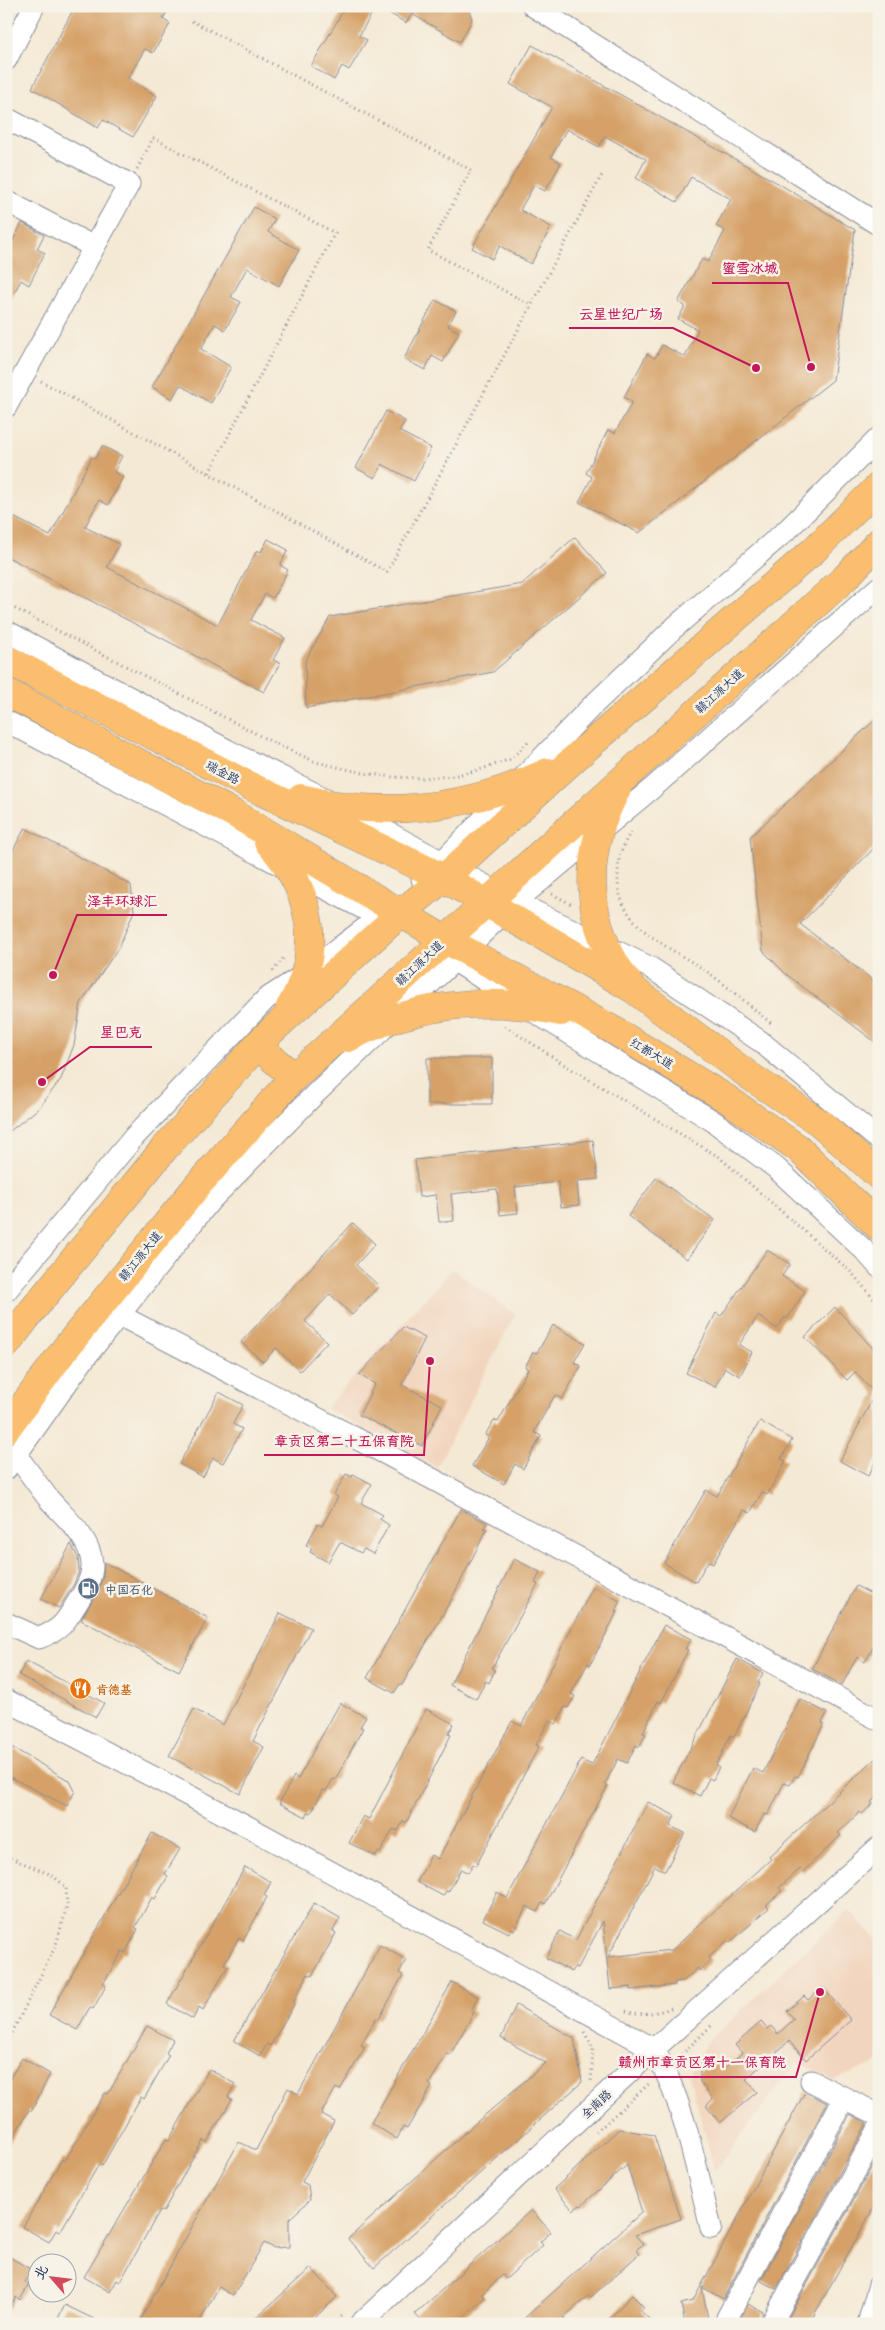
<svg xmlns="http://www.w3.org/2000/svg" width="885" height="2330" font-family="Delius,'LXGW WenKai TC',sans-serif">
	<rect width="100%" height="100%" fill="#f7f3e8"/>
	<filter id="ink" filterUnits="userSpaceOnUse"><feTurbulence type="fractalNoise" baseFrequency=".02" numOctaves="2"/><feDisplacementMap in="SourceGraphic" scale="10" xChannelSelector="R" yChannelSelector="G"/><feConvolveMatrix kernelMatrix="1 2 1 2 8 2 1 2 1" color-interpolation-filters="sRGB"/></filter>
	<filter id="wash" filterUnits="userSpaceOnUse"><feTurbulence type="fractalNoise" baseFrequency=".0096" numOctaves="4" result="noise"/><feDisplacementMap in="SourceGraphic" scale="20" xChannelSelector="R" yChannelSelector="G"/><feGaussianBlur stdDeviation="1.12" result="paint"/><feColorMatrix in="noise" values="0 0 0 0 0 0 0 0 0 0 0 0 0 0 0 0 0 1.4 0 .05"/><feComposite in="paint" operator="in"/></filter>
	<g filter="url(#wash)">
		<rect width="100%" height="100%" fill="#f4e9d4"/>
		<!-- built -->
		<path fill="#f2d5be" d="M452,1269l63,45 -78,153 -111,-59z
			M849,1910l30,32v120l-45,18 -37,-18 -82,109 -26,-96 18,-33z"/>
		<g id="blocks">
			<!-- building -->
			<path fill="#d6a167" d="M75,6h95l-7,13 7,5 -17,29 -8,-4 -17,29 29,18 -24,41 -30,-17 -5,8 -66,-40z
				M346,6h30l-17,30 8,4 -18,30 -7,-4 -8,14 -23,-14z
				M377,6h91l4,14 -12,22 -48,-28 -6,9z
				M532,45l249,140 74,45 -22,150 -194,153 -60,-31 13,-25 -6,-4 22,-43 7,3 17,-31 -8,-5 23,-43 8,4 7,-13 23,12 13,-27 -20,-11 7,-13 -7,-4 24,-43 6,3 17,-31 -9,-5 15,-27 -40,-22 -14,25 -41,-24 10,-19 -41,-23 -6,11 -32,-18 -16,28 10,6 -16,28 -11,-6 -14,25 31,17 -20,37 -31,-18 -8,13 -20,-11 80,-141 -42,-23z
				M254,207l21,12 -7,13 31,18 -20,36 -32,-18 -16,29 10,5 -16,28 -10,-6 -14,25 30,18 -20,36 -31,-18 -8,14 -20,-12z
				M22,223l22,12 -7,14 8,4 -16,32 -8,-5 -15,28v-66l5,2z
				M435,300l21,11 -8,15 11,6 -16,30 -11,-6 -7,14 -21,-11z
				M386,411l19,10 -6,10 32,17 -17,33 -32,-17 -7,14 -19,-10z
				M102,446l20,10 -8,16 9,5 -15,28 -9,-5 -14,27 34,17 -12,23 111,58 39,-75 4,2 7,-13 20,11 -8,15 8,5 -15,28 -8,-4 -14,26 34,18 -12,22 7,3 -16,29 -258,-136v-43l44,23 42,-79 3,2z
				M575,537l32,36 -114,99 -187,36 -1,-47 25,-44 192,-33z
				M879,716v127l-79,81 79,61v60l-93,-71 -23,-23 -13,-114z
				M25,828l106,57 3,26 -15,36 -38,56 -7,42 -13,34 -22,29 -33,26v-271z
				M427,1058h65v46h-65z
				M593,1140l5,39 -21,2 2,24 -18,2 -3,-25 -43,5 3,26 -18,2 -3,-26 -46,5 3,27 -15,1 -3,-27 -17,2 -4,-37z
				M656,1178l59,42 -28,39 -59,-43z
				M353,1223l22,21 -19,21 23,21 -27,29 -22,-21 -25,27 22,21 -27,29 -24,-23 -13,14 -22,-20z
				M767,1250l23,14 -8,12 23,15 -18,28 -2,-2 -8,12 -19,-13 -19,29 13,7 -12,24 -15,-8 -10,19 -29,-14 30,-60 5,3z
				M835,1307l44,48v100l-11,21 -28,-15 35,-67 -20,-22 -8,8 -42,-43z
				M553,1325l32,18 -11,19 7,4 -19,33 -7,-4 -21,37 7,4 -18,33 -8,-5 -11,20 -32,-18 17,-29 -4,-2 9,-15 4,2 30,-53 -3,-2 8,-15 4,1z
				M403,1327l22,11 -23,47 40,20 -20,41 -63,-31 16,-31 -16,-9z
				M219,1392l24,13 -10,19 9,5 -19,34 -10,-5 -10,19 -24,-13z
				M760,1421l32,19 -11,19 5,2 -19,34 -5,-3 -12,21 -6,-3 -31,54 -5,-3 -12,21 -32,-19 42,-73 11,6z
				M346,1474l6,3 1,-3 19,10 -11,19 22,12 -3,4 9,6 -16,29 -9,-5 -3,4 -21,-11 -12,20 -18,-10 2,-4 -6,-3 12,-21 4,2 16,-29 -4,-2z
				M461,1509l26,14 -3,5 3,1 -36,71 -49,85 -2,-1 -6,9 -27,-15z
				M71,1544l7,14 1,13 -5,13 -15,24 -18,-9z
				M514,1559l26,13 -5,11 3,1 -46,84 3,2 -6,13 -3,-2 -10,18 -26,-14z
				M104,1562l104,56 -29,53 -98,-51 18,-31 4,-13z
				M856,1586l23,12v17l-6,12 6,3v7l-14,25 -8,-5 -15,28 -30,-16z
				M593,1587l27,14 -5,10 2,1 -27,53 -2,-2 -17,31 4,2 -7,12 -3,-1 -9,17 -7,-3 -13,24 3,1 -63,120 -3,-2 -5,9 -7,-4 -13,23 -2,-1 -3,5 -26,-14 14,-27 7,4 74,-138 9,5z
				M280,1613l31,15 -58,113 11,6 -24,47 -71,-38 25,-47 29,16z
				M664,1625l27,14 -6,10 3,1 -27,53 -3,-2 -15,32 3,1 -7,13 -3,-2 -9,18 -9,-4 -13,25 3,1 -63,119 -3,-1 -5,9 -10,-6 -13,24 -2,-2 -3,5 -26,-13 14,-28 10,6 74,-138 11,5z
				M737,1659l26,14 -5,10 2,1 -26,53 -3,-2 -15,30 3,2 -6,13 -4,-2 -9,18 -27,-14z
				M26,1661l78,42 -8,14 -77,-42z
				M800,1699l27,14 -5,10 2,1 -26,53 -3,-1 -5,9 -6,-2 -16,32 -4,-1 -9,18 -27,-14 25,-50 10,5z
				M340,1703l26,14 -6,10 3,1 -28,52 -2,-1 -7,12 -3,-1 -12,23 -3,-1 -2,5 -27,-14 15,-27 4,3z
				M426,1709l28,15 -6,10 3,1 -45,88 -3,-2 -5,10 -5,-2 -13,24 -2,-1 -3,4 -26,-13 14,-27 6,3z
				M6,1744l64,37 5,10 -8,15 -61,-31z
				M879,1755v40l-8,7 2,2 -11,10 -2,-2 -22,21 3,2 -38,37 -3,-3 -21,19 3,3 -16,14 3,3 -40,35 -2,-2 -19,17 3,3 -11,10 -2,-3 -15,13 -8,1v3l-44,5v-3l-21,2 -7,-68 -25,47 -3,-1 -3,5 -26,-14 14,-27 16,9 72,-138 27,14 -5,10 15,7 -20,38 -10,-5 -47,91 64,-7 99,-91 -2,-2z
				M152,1833l28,16 -15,25 3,2 -13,23 -3,-2 -17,31 3,1 -13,24 -3,-2 -19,33 3,2 -13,23 -3,-2 -13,23 -28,-15z
				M245,1867l26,15 -7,13 3,2 -24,44 -4,-3 -15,26 4,2 -25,44 -4,-3 -6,12 -26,-15z
				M314,1903l26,15 -7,13 3,2 -24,43 -4,-2 -15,28 2,1 -25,43 -3,-2 -7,12 -26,-15z
				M380,1945l26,15 -7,13 4,2 -24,44 -3,-1 -15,27 4,2 -19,33 -6,10 -4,-2 -15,26 13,7 -32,61 6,3 2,15 -21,19v28l-15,1 -10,-5 -31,53 -14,-9 -21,37h-48l-9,-5 98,-177 17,8 32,-62 10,6z
				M452,1982l26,15 -7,13 3,2 -24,43 -3,-1 -18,30 3,2 -25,43 -4,-2 -6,12 -26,-16z
				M822,1987l29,33 -45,40 -17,-19 -43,38 11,13 -37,31 -14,-17 7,-7 -13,-17v-10l3,-4 9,-5 14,4 16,-14 -7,-8 26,-23 6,7 4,-3 7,8 16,-15 -7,-8 17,-15 4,4z
				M516,2005l58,33 8,44 -208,186 -26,-29 131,-119 67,-57 -45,-25z
				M147,2026l26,14 -7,13 3,2 -25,44 -3,-2 -39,69 -3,-2 -39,68 -4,-2 -7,12 -26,-15 39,-68 3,2 40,-68 3,1z
				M22,2058l28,16 -19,38 -2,-2 -23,39v-64z
				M209,2069l26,15 -7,13 4,2 -25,43 -4,-2 -40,72 -3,-2 -40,72 -3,-2 -7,12 -26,-15 82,-138 3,1z
				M805,2092l22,11 -104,196 -21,-12 7,37h-24l-4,-20 12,-3z
				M850,2114l17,9 -91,166 -15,-8z
				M619,2129l35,6 27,84 -46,16 8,9 -7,6 3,4 -48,43 -2,-2 -26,23 6,6h-51l124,-112 -15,-47 -46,41 -1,-1 -7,5 -19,-21z
				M879,2154v44l-70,126h-24z
				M531,2210l20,22 -11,10 3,3 -37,34 -3,-4 -21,19 3,3 -29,27h-32l-9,-10z
				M6,2255l26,15 -7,12 4,2 -9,16 -4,-3 -10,18z
				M311,2268l26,29 -29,27h-59z
				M632,2295l12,12 -3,4 13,13h-50z
				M748,2304l15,8 -4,12h-21z
				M65,2305l39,19h-49z"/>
		</g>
	</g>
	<g filter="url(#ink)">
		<use href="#blocks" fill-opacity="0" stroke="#888c99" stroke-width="1"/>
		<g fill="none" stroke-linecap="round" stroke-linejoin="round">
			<defs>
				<path id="minor" d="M533,6l346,219
					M6,60l28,-54
					M6,118l123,66 -123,223
					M6,201l88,46
					M6,631l221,119 113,56 175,96 136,66 109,73 119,99
					M6,721l385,202
					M422,879l20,-17 149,-155 84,-80 114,-99 90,-90
					M443,953l80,52 190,116 63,47 88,82 15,17
					M6,1291l128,-154 132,-138 39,-25 76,-58
					M119,1315l269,140 491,265
					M6,1469l78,-110 126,-158 104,-106 201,-193 141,-117 223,-198
					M6,1623l33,15c22,-8 26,-15 38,-35 7,-10 16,-27 15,-39 -1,-26 -28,-47 -44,-66 -11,-14 -21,-29 -32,-43
					M6,1700l237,124 411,225c31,55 42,119 57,179
					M811,2081l68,34
					M727,2318l117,-220
					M360,2324l294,-275 225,-202
					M771,2324l108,-196
					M868,2324l11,-39"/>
				<path id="major" d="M6,659l246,128 192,91 189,111 118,88 69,46 59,53
					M6,692l229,122 209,125 169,91 114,69 71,49 81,79
					M617,789c-36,66 -34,136 13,196
					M301,798c84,21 168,10 247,-26
					M268,842c45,48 56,109 21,167
					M348,1038c68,-35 140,-42 213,-26
					M257,1045l37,32
					M6,1345l25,-33 133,-163 101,-112 136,-124 43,-35 132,-121 238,-207 65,-64
					M6,1429l59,-80 133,-164 96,-108 551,-499 34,-36"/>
			</defs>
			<!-- minor casing -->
			<use href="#minor" stroke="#888c99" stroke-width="23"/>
			<!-- major casing -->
			<use href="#major" stroke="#888c99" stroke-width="29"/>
			<!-- path -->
			<path stroke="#888c99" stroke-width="3" stroke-dasharray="1 4" stroke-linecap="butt" d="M192,21l279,149 -43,80 103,55
				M137,169l16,-31 182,95 -126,240
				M41,381l346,191 216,-399
				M6,604l268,139 42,19 47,11 30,4 30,1 30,-2 29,-7 29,-10 19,-19
				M631,832c-9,13 -13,28 -13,43 -2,54 54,72 91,98 22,16 42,34 63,51
				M552,894l21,11
				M273,971l12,-15
				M505,1026l63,41 151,90 132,115 28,33
				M6,1856l46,19 14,12 1,19 -11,39 -50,100
				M626,2011c14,5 32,2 45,-3
				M584,2032l9,16 -2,35
				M678,2058l35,-34
				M596,2132l55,-50
				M334,2324l8,-8"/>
			<!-- minor -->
			<use href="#minor" stroke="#fff" stroke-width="21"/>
			<!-- major -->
			<use href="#major" stroke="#fbbe6e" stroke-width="28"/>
		</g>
	</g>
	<!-- icons -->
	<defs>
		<symbol id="fuel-disc" viewBox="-11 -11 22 22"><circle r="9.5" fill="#5c6f8a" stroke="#f7f3e8"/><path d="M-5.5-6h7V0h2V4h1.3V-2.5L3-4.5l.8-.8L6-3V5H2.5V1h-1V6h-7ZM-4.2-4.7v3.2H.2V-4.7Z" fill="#fff"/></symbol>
		<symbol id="restaurant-disc" viewBox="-11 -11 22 22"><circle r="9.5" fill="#e8710a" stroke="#f7f3e8"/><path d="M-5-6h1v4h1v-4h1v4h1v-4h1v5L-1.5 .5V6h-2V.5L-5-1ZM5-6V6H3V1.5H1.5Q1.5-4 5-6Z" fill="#fff"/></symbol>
	</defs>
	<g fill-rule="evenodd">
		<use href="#fuel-disc" x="76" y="1576" width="25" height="25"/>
		<use href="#restaurant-disc" x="68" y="1676" width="25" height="25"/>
	</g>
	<g text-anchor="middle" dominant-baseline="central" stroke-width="5" stroke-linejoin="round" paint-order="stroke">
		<!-- street labels -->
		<g font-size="12" fill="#1b2f5e" stroke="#f7f3e8">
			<text transform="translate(719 691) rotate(-42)">赣江源大道</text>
			<text transform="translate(223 772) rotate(28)">瑞金路</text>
			<text transform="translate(419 963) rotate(-43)">赣江源大道</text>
			<text transform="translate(652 1053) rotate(31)">红都大道</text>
			<text transform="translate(140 1256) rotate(-51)">赣江源大道</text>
			<text transform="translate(596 2104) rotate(-43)">全南路</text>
		</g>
		<!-- service labels -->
		<g font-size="12" font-weight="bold" fill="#4e5e75" stroke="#f7f3e8" text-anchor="start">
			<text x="105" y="1589">中国石化</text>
		</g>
		<!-- food labels -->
		<g font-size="12" font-weight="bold" fill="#c56008" stroke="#f7f3e8" text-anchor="start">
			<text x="96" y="1689">肯德基</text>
		</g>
	</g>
	<!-- callouts -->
	<path fill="none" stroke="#c2185b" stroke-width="2" d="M811 367L788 283H712M756 368L673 328H569M53 975L77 915H167M42 1082L90 1047H152M430 1361L424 1455H264M820 1992L796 2077H608"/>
	<g fill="#c2185b" stroke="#f7f3e8" stroke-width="2">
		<circle cx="811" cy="367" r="5"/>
		<circle cx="756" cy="368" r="5"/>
		<circle cx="53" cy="975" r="5"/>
		<circle cx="42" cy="1082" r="5"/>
		<circle cx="430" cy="1361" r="5"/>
		<circle cx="820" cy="1992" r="5"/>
	</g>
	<g font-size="14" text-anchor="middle" font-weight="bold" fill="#c2185b" stroke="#f7f3e8" stroke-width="5" stroke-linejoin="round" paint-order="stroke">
		<text x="750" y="273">蜜雪冰城</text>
		<text x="621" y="319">云星世纪广场</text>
		<text x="122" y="906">泽丰环球汇</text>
		<text x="121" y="1037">星巴克</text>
		<text x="344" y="1446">章贡区第二十五保育院</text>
		<text x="702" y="2067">赣州市章贡区第十一保育院</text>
	</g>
	<!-- margin -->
	<rect width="885" height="2330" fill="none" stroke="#f7f3e8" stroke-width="25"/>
	<!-- north arrow -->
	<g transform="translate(52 2278) rotate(298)"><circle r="24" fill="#f7f3e8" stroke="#9fa5b1"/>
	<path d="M0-4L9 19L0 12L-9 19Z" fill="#d1495b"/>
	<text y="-8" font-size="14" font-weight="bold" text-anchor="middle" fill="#1b2f5e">北</text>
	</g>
</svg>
